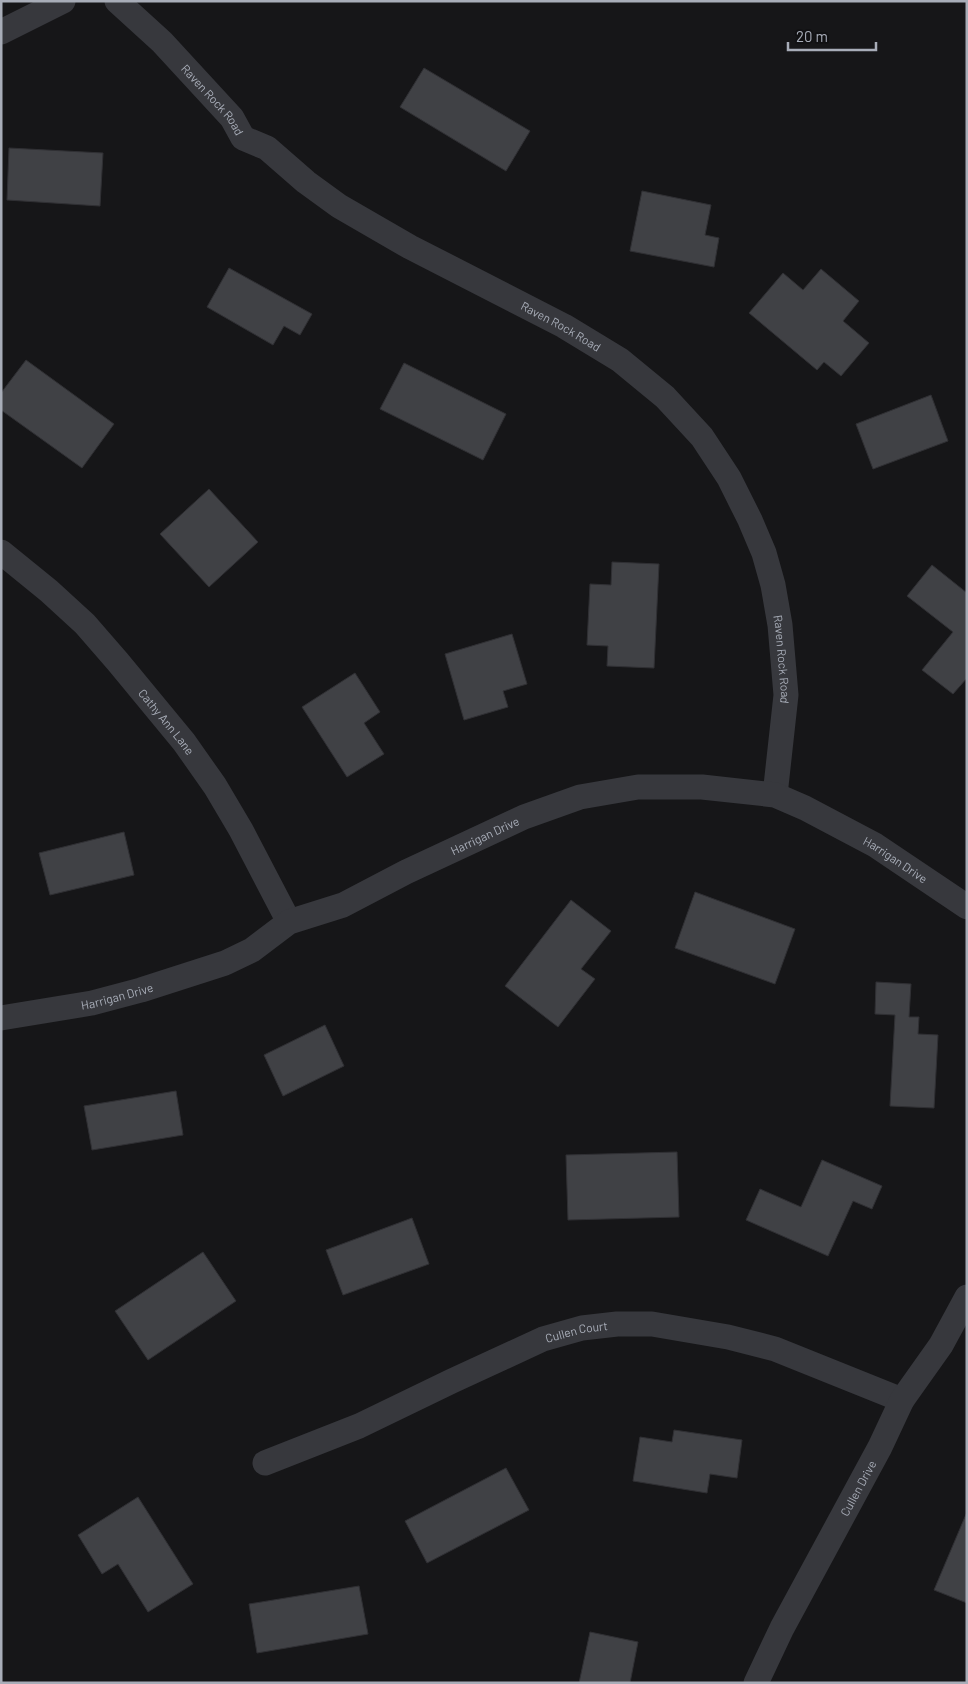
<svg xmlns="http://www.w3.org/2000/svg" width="968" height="1684" font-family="Barlow,sans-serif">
	<rect width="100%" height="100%" fill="#161618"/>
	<!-- building -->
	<path fill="#404145" stroke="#303034" d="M424,68l106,63 -24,40 -106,-64z
		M9,148l94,5 -3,53 -93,-6z
		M642,191l69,14 -6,30 14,3 -5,29 -84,-16z
		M229,268l83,46 -12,21 -16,-9 -11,19 -66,-38z
		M821,269l38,32 -16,20 26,22 -28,33 -17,-14 -7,8 -68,-57 34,-40 20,17z
		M26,360l88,64 -32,44 -81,-58v-17z
		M404,363l102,51 -23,46 -103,-51z
		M931,395l17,46 -75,28 -17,-45z
		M209,489l49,53 -49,45 -49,-53z
		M612,562l47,2 -5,104 -47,-2 1,-20 -21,-1 3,-61 21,1z
		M932,565l35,28v85l-14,16 -31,-24 31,-38 -46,-36z
		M512,634l15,50 -24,7 5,16 -44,13 -19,-66z
		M355,673l25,39 -16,11 20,31 -37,23 -45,-70z
		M124,832l10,43 -84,20 -11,-42z
		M695,892l100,37 -20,55 -100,-36z
		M571,900l40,31 -30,38 14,10 -37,48 -53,-41z
		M876,982l35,2 -2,33h10l-1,17 20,1 -4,73 -44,-2 5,-91 -20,-1z
		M325,1025l19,41 -61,30 -19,-41z
		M176,1091l7,44 -91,15 -8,-44z
		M677,1152l2,65 -111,3 -2,-65z
		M822,1160l60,26 -10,23 -19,-8 -25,55 -82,-36 14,-31 41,18z
		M412,1218l17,46 -86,31 -17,-45z
		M203,1252l33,49 -88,59 -33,-49z
		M674,1430l68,10 -5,38 -27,-4 -3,19 -74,-12 7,-44 32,5z
		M506,1468l23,42 -102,53 -22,-42z
		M138,1497l55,87 -45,28 -30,-48 -16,10 -24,-39z
		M967,1512v91l-33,-13z
		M359,1586l9,48 -111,19 -8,-49z
		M590,1632l48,10 -8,41h-51z"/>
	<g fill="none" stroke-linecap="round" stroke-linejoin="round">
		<!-- street -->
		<g stroke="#37383d" stroke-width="25">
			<path id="s1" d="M117,1l45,41 70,76 11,20 24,10 39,34 33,24 71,41 154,79 56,34 45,37 37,40 27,41 21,42 14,33 9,32 7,40 6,70 -11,100"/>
			<path d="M1,32l62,-31"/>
			<path id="s2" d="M1,552l48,39 36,33 33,38 66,80 31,44 26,44 48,92"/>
			<path id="s3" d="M1,1018l91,-15 49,-13 84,-27 27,-13 37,-28 54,-17 63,-33 118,-55 56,-20 58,-10h64l73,8 30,13 70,37 92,62"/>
			<path id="s4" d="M265,1463l94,-37 93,-45 91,-42 39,-11 35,-4h35l76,13 47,12 127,51"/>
			<path id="s5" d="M756,1683l26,-55 98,-181 22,-47 39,-55 26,-48"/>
		</g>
	</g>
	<g text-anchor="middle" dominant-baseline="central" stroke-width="4.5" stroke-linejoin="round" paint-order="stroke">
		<!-- street labels -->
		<g font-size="12" fill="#a8adb8" stroke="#111113">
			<text stroke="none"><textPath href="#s1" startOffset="138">Raven Rock Road</textPath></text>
			<text stroke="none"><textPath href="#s1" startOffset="558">Raven Rock Road</textPath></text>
			<text stroke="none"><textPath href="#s1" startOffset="979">Raven Rock Road</textPath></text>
			<text stroke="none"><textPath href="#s2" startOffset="238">Cathy Ann Lane</textPath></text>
			<text stroke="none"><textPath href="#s3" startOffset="522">Harrigan Drive</textPath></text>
			<text stroke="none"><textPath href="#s3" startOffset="958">Harrigan Drive</textPath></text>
			<text stroke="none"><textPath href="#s3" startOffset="118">Harrigan Drive</textPath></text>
			<text stroke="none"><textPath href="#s4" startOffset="339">Cullen Court</textPath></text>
			<text stroke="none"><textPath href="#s5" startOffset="220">Cullen Drive</textPath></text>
		</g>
	</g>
	<!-- border -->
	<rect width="968" height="1684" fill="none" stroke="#a8adb8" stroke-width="5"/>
	<!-- scale -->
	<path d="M788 42v8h88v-8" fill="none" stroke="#a8adb8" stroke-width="2.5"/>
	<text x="796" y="42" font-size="15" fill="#a8adb8" stroke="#111113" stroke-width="4" paint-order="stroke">20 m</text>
</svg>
